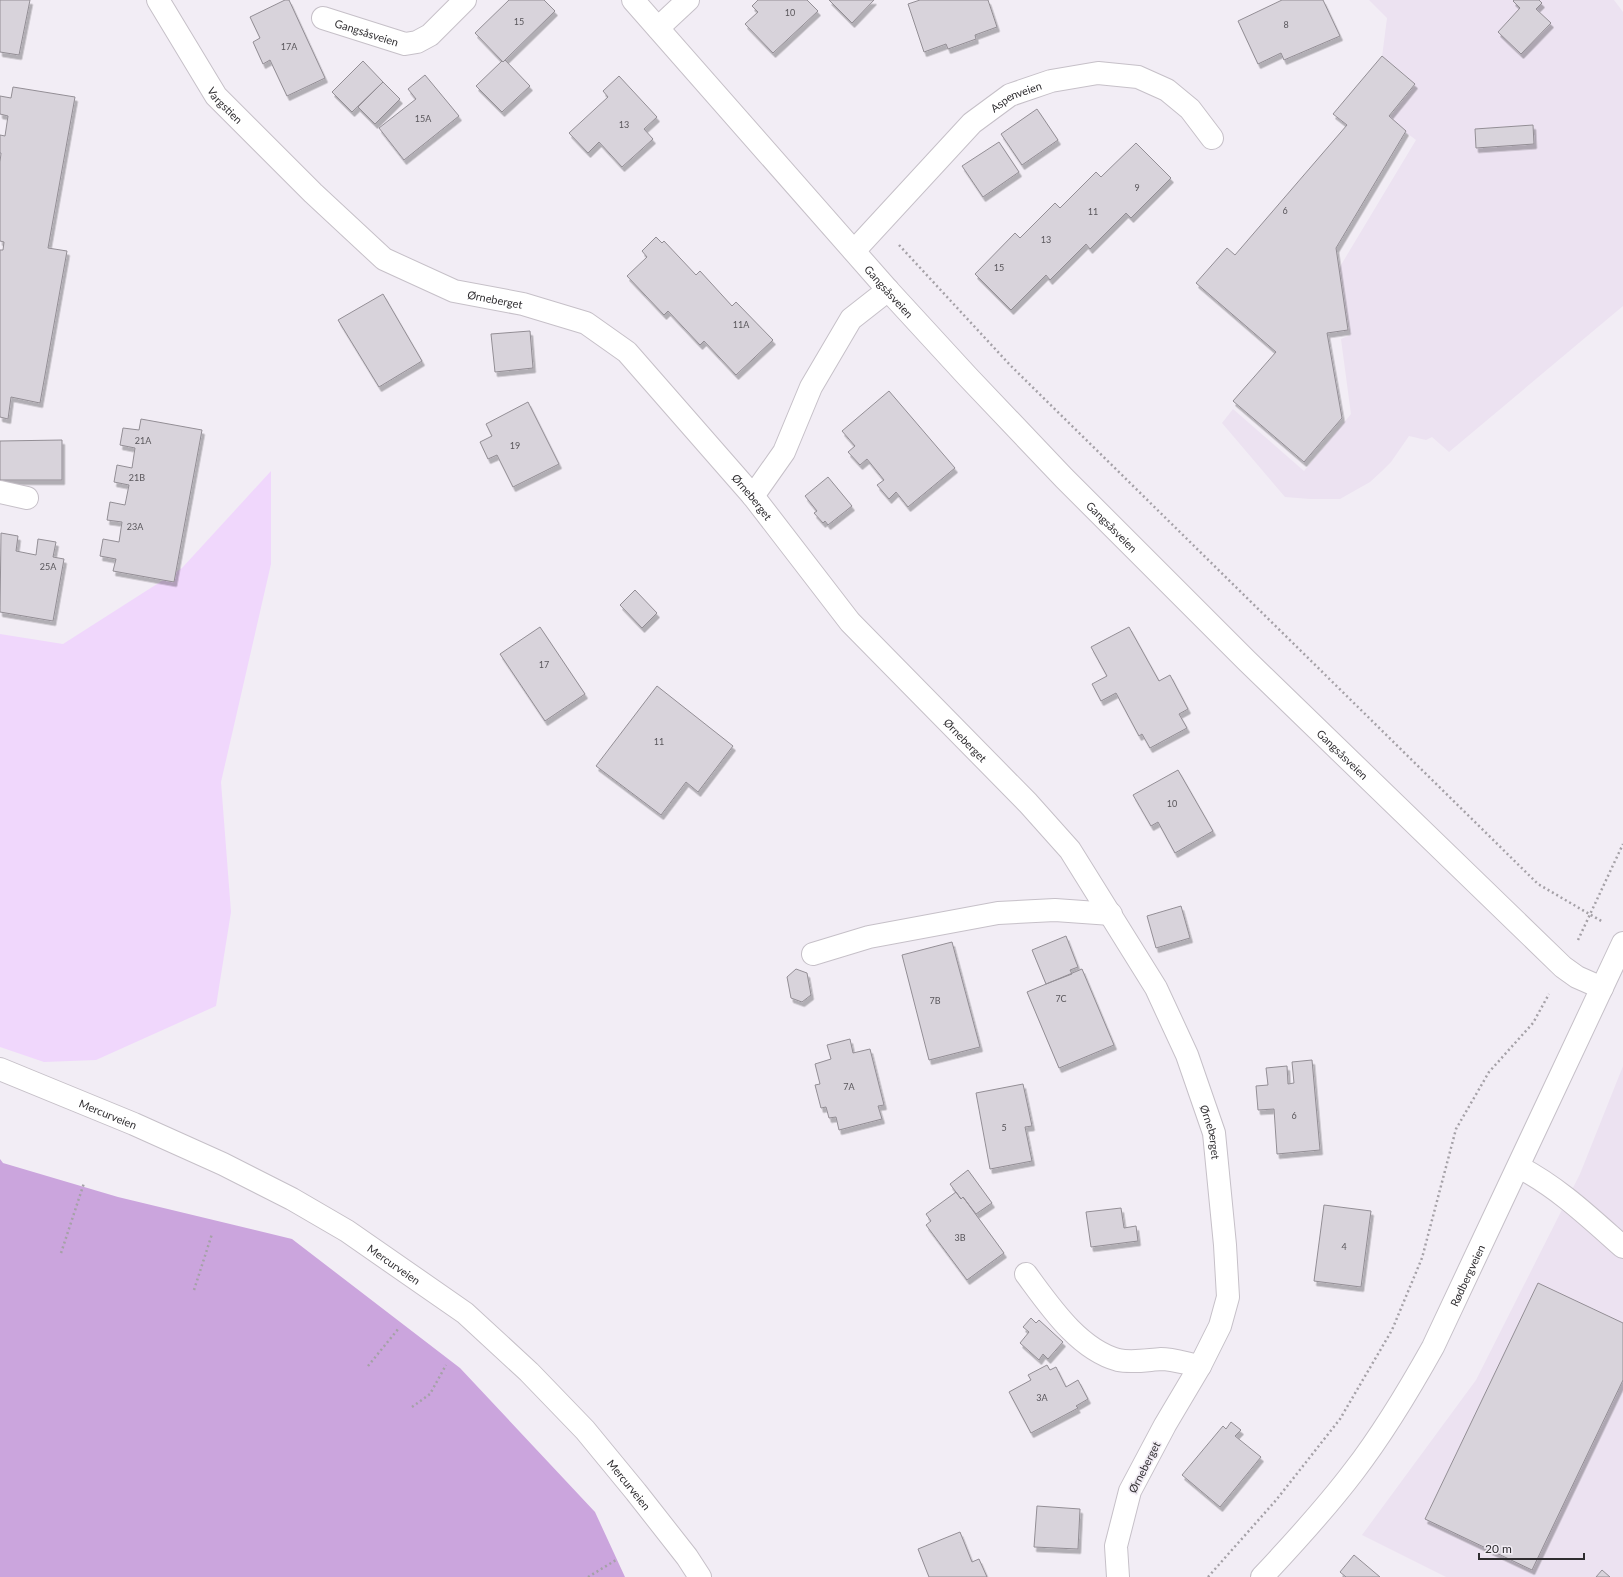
<svg xmlns="http://www.w3.org/2000/svg" width="1623" height="1577" font-family="Lato,sans-serif">
	<defs>
		<filter id="shadow"><feDropShadow dx="2.5" dy="4.5" stdDeviation="0" flood-color="#0004"/></filter>
	</defs>
	<rect width="100%" height="100%" fill="#f2edf5"/>
	<!-- built -->
	<path fill="#ece2f1" d="M1369,0h245l9,12v294l-174,146 -17,-15 -6,3 -17,-4 -18,26 -9,9 -12,11 -30,17h-30l-25,-2 -63,-74 11,-14 71,62 47,-57 -10,-75 9,-4 -12,-65 78,-130 -28,-21 27,-34 -33,-28 5,-39z
		M1623,1066v511h-177l-84,-42 114,-155 104,-206z"/>
	<!-- green -->
	<path fill="#f0d7fc" d="M271,471v93l-50,218 10,130 -15,94 -120,54 -52,2 -44,-15v-413l63,10 119,-76z"/>
	<!-- water -->
	<path fill="#cba5dd" d="M0,1159l3,4 115,34 174,42 168,129 135,144 30,65h-625z"/>
	<!-- building -->
	<path fill="#d8d3db" stroke="#938e95" filter="url(#shadow)" d="M0,0h30l-11,55 -19,-3z
		M285,0h4l36,78 -38,18 -17,-36 -7,4 -10,-22 7,-4 -10,-21z
		M509,0h35l11,11 -52,51 -28,-29z
		M758,0h49l11,11 -45,42 -28,-29 13,-12 -6,-6z
		M829,0h45l-22,23z
		M920,0h68l9,27 -22,8 1,4 -28,10 -2,-5 -22,8 -16,-48z
		M1282,0h41l17,36 -56,24 -3,-7 -23,11 -20,-43z
		M1514,0h25l3,3 -6,6 15,14 -30,31 -23,-22 22,-24 -7,-7z
		M1382,56l33,28 -26,32 17,15 -70,117 12,82 -21,3 15,85 -38,44 -71,-61 43,-49 -80,-69 31,-35 8,7 112,-130 -14,-11z
		M505,60l25,26 -28,26 -26,-26 26,-25 1,1z
		M363,61l20,21 -31,30 -20,-20z
		M425,75l34,41 -55,44 -25,-32 37,-29 -8,-10z
		M619,76l38,41 -13,12 9,10 -31,28 -23,-25 -11,11 -19,-20 39,-36 -5,-6z
		M383,82l17,17 -25,25 -17,-17z
		M13,87l62,10 -27,151 19,3 -27,152 -29,-6 -3,22 -8,-2v-167h3l1,-8 -4,-1v-79l1,-9h-1v-18l5,1 3,-20 -8,-2v-18l11,2z
		M1037,109l21,31 -36,25 -21,-31z
		M1533,125l1,19 -58,4 -1,-19z
		M999,142l20,30 -36,25 -21,-31z
		M1136,143l35,35 -40,40 -5,-5 -36,36 -4,-5 -36,36 -4,-5 -35,35 -36,-36 40,-41 5,5 35,-35 5,5 36,-36 5,5z
		M656,237l6,6 2,-2 32,34 4,-4 32,35 4,-4 37,38 -37,35 -32,-34 -4,4 -32,-34 -4,4 -37,-39 20,-19 -5,-6z
		M383,294l39,67 -43,26 -41,-67z
		M530,331l3,37 -38,4 -4,-38z
		M889,391l66,77 -47,39 -12,-15 -7,7 -12,-14 7,-5 -17,-21 -7,6 -12,-13 7,-6 -13,-15z
		M528,402l31,62 -46,23 -16,-32 -9,4 -8,-17 12,-6 -6,-12z
		M141,419l61,11 -28,152 -61,-11 3,-12 -16,-3 3,-17 16,3 3,-20 -15,-2 3,-18 15,3 4,-20 -15,-3 3,-17 15,3 3,-20 -15,-3 3,-17 16,2z
		M62,440v40h-62v-39z
		M828,477l24,29 -24,19 -3,-4 -2,2 -9,-10 3,-2 -12,-15z
		M1,533l17,3 -2,15 20,4 2,-16 18,3 -3,15 11,2 -11,62 -53,-9z
		M635,590l22,23 -15,15 -22,-23z
		M540,627l45,67 -40,27 -45,-67z
		M1129,627l30,54 11,-6 18,34 -9,5 8,14 -37,20 -8,-14 -3,2 -23,-43 -15,8 -9,-17 15,-8 -16,-29z
		M657,686l76,60 -35,46 -12,-10 -25,33 -65,-49z
		M1178,770l35,61 -38,22 -17,-31 -7,4 -18,-31z
		M1181,906l9,32 -34,10 -9,-32z
		M1066,936l12,31 -8,3 2,4 -26,10 -14,-34z
		M952,942l28,105 -51,13 -27,-105z
		M796,969l11,4 4,22 -9,7 -11,-4 -4,-21z
		M1082,969l32,76 -55,23 -32,-76z
		M850,1039l3,14 17,-4 14,56 -6,1 4,13 -43,11 -3,-13 -7,1 -3,-11 -5,1 -6,-23 5,-1 -5,-20 16,-5 -4,-14z
		M1312,1060l8,90 -43,4 -3,-45 -16,1 -2,-24 12,-1 -2,-17 21,-2 1,18 6,-1 -2,-21z
		M1023,1084l9,42 -7,1 7,34 -42,8 -14,-76z
		M968,1170l24,33 -16,11 -13,-17 -2,2 -11,-15z
		M956,1192l5,7 2,-2 41,56 -37,27 -41,-55 5,-4 -5,-7z
		M1324,1205l47,6 -10,76 -47,-6z
		M1121,1208l3,20 12,-2 2,15 -47,6 -5,-35z
		M1538,1283l85,40v57l-91,190 -107,-51z
		M1031,1318l5,5 3,-3 24,22 -15,17 -5,-5 -4,6 -19,-17 9,-11 -6,-5z
		M1047,1365l3,5 6,-3 10,20 12,-7 10,19 -12,7 2,2 -47,25 -22,-41 22,-12 -3,-5z
		M1231,1422l10,8 -6,6 26,21 -41,50 -38,-32 41,-49 3,3z
		M1037,1506l43,3 -2,40 -44,-2z
		M960,1532l12,30 7,-3 8,18h-58l-11,-28z
		M1354,1555l26,22h-34l-6,-5z
		M1602,1570l8,7h-14z"/>
	<g fill="none" stroke-linecap="round" stroke-linejoin="round">
		<defs>
			<g id="minor">
				<path id="s1" d="M158,0l58,96 97,97 71,66 70,32 69,13 63,19 41,29 126,144 97,126 178,181 42,47 86,138 31,67 27,78 11,112 3,52 -8,29 -20,40 -35,59 -35,66 -14,55 2,31"/>
				<path id="s2" d="M633,0l255,290 80,87 96,101 183,183 316,306 14,10 25,11"/>
				<path id="s3" d="M323,18l82,26 12,-2 13,-7 35,-35"/>
				<path d="M658,28l30,-28"/>
				<path id="s4" d="M854,251l118,-128 38,-28 41,-14 47,-8 40,4 29,13 23,19 22,29"/>
				<path d="M0,492l27,6"/>
				<path d="M753,496l31,-44 27,-65 40,-68 37,-29"/>
				<path d="M813,954l56,-17 129,-24 57,-3 56,4"/>
				<path d="M1519,1167c40,21 70,50 104,80"/>
				<path d="M1026,1274c23,31 52,75 92,86 14,3 29,0 43,-1 12,0 27,5 39,7"/>
				<path id="s5" d="M1262,1577c32,-34 64,-69 92,-106 30,-39 55,-81 79,-124l190,-404"/>
			</g>
			<g id="major">
				<path id="s6" d="M0,1069l134,55 89,40 69,35 55,32 118,82 64,59 56,58 51,62 51,65 13,20"/>
			</g>
		</defs>
		<!-- minor casing -->
		<use href="#minor" stroke="#c6c0c8" stroke-width="24"/>
		<!-- major casing -->
		<use href="#major" stroke="#c6c0c8" stroke-width="24"/>
		<!-- path -->
		<path stroke="#a5a1a7" stroke-width="2.5" stroke-dasharray="2 3" stroke-linecap="butt" d="M899,245l111,120 528,519 65,38
			M1578,940l45,-96
			M61,1253l23,-70
			M194,1290l18,-56
			M368,1366l31,-38
			M412,1407l18,-13 16,-29
			M588,1577l28,-17
			M1208,1577l69,-78 63,-80 52,-89 30,-72 34,-129 33,-57 44,-49 16,-29"/>
		<!-- minor -->
		<use href="#minor" stroke="#fff" stroke-width="22"/>
		<!-- major -->
		<use href="#major" stroke="#fff" stroke-width="22"/>
	</g>
	<g text-anchor="middle" dominant-baseline="central" stroke-width="3.5" stroke-linejoin="round" paint-order="stroke">
		<!-- number labels -->
		<g font-size="9" fill="#59565b">
			<text x="790" y="12">10</text>
			<text x="519" y="21">15</text>
			<text x="1286" y="24">8</text>
			<text x="289" y="46">17A</text>
			<text x="423" y="118">15A</text>
			<text x="624" y="124">13</text>
			<text x="1137" y="187">9</text>
			<text x="1285" y="210">6</text>
			<text x="1093" y="211">11</text>
			<text x="1046" y="239">13</text>
			<text x="999" y="267">15</text>
			<text x="741" y="324">11A</text>
			<text x="143" y="440">21A</text>
			<text x="515" y="445">19</text>
			<text x="137" y="477">21B</text>
			<text x="135" y="526">23A</text>
			<text x="48" y="566">25A</text>
			<text x="544" y="664">17</text>
			<text x="659" y="741">11</text>
			<text x="1172" y="803">10</text>
			<text x="1061" y="998">7C</text>
			<text x="935" y="1000">7B</text>
			<text x="849" y="1086">7A</text>
			<text x="1294" y="1115">6</text>
			<text x="1004" y="1127">5</text>
			<text x="960" y="1237">3B</text>
			<text x="1344" y="1246">4</text>
			<text x="1042" y="1397">3A</text>
		</g>
		<!-- street labels -->
		<g font-size="11" fill="#2f2d30" stroke="#f2edf5">
			<text stroke="none"><textPath href="#s3" startOffset="46">Gangsåsveien</textPath></text>
			<text stroke="none"><textPath href="#s4" startOffset="226">Aspenveien</textPath></text>
			<text stroke="none"><textPath href="#s1" startOffset="125">Vargstien</textPath></text>
			<text stroke="none"><textPath href="#s2" startOffset="388">Gangsåsveien</textPath></text>
			<text stroke="none"><textPath href="#s1" startOffset="465">Ørneberget</textPath></text>
			<text stroke="none"><textPath href="#s1" startOffset="801">Ørneberget</textPath></text>
			<text stroke="none"><textPath href="#s2" startOffset="712">Gangsåsveien</textPath></text>
			<text stroke="none"><textPath href="#s1" startOffset="1125">Ørneberget</textPath></text>
			<text stroke="none"><textPath href="#s2" startOffset="1036">Gangsåsveien</textPath></text>
			<text stroke="none"><textPath href="#s6" startOffset="117">Mercurveien</textPath></text>
			<text stroke="none"><textPath href="#s1" startOffset="1594">Ørneberget</textPath></text>
			<text stroke="none"><textPath href="#s6" startOffset="441">Mercurveien</textPath></text>
			<text stroke="none"><textPath href="#s5" startOffset="367">Rødbergveien</textPath></text>
			<text transform="translate(1144 1467) rotate(-63)">Ørneberget</text>
			<text stroke="none"><textPath href="#s6" startOffset="765">Mercurveien</textPath></text>
		</g>
	</g>
	<!-- scale -->
	<path d="M1479 1553v6h105v-6" fill="none" stroke="#2f2d30" stroke-width="2"/>
	<text x="1485" y="1553" font-size="12" fill="#2f2d30" stroke="#f2edf5" stroke-width="3" paint-order="stroke">20 m</text>
</svg>
